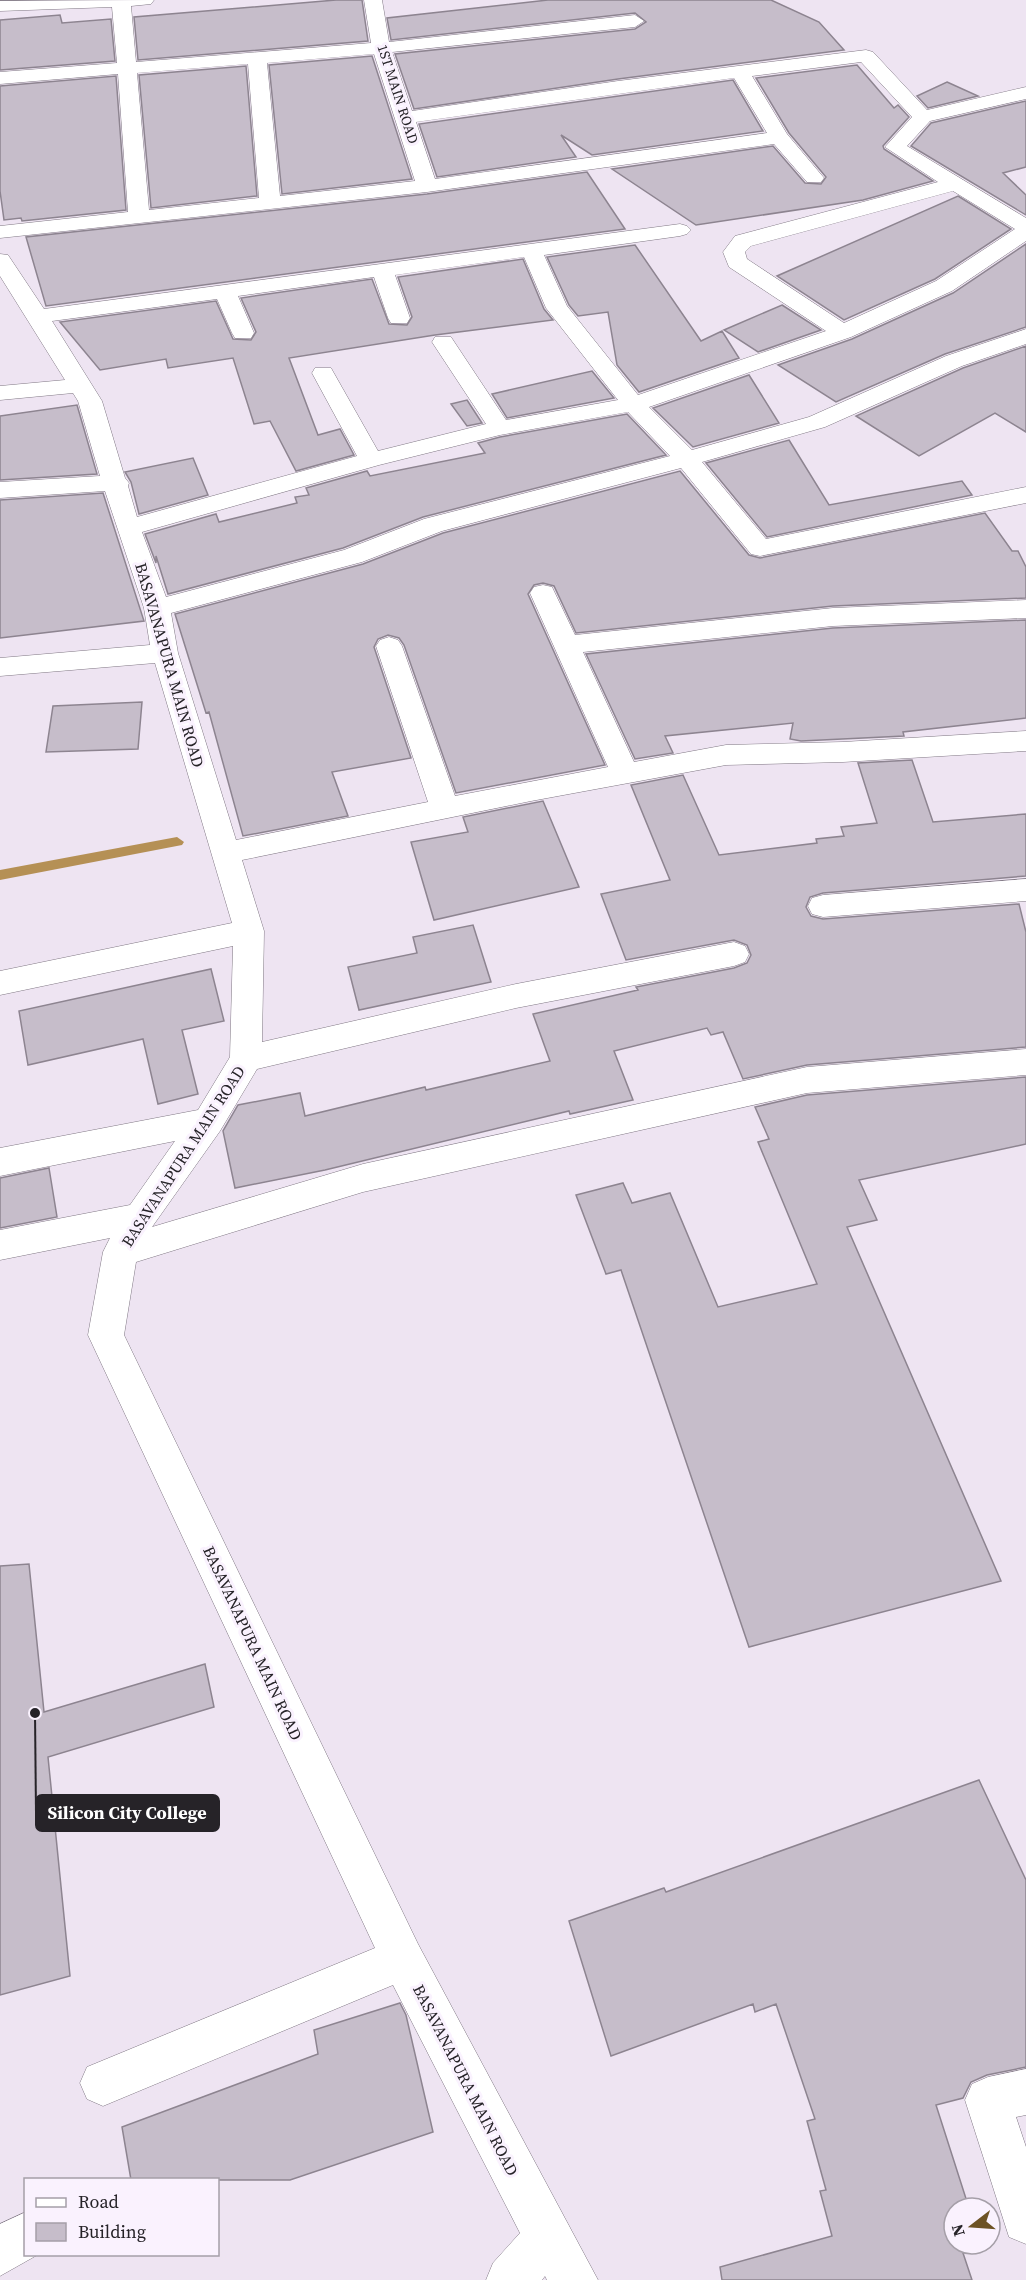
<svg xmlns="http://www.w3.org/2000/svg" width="1026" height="2280" font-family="'Source Serif 4',serif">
	<rect width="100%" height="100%" fill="#eee4f2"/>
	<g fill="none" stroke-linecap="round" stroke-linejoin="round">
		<!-- stream -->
		<path fill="#b59055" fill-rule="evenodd" d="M177,837l7,5 -2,3 -182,35v-10z"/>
	</g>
	<!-- building -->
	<path fill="#c6bdca" stroke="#8d8490" stroke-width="1.5" d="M336,0h26l6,41 -230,19 -4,-43z
		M548,0h223l48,22 25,28 -226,29 -204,30 -19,-55 240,-25 11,-7 -11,-9 -244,27 -4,-22z
		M60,15l2,8 49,-4 4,42 -115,9v-50z
		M372,56l40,123 -130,15 -13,-129z
		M857,65l37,43 4,-3 11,12 -26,29 1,3 49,32 -70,19 -167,25 -84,-56 161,-23 32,37 16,1 5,-7 -37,-44 -33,-55z
		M246,66l11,130 -106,12 -12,-133z
		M116,76l10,134 -104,11 -1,-3 -17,2 -4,-29v-105z
		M733,80l30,51 -171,24 -31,-20 15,22 -139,20 -18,-53z
		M947,82l31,14 -50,12 -11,-12z
		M1026,101v66l-23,6 23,22v20l-115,-69 20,-23z
		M587,172l38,57 -579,77 -20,-69 401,-43z
		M958,196l53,33 -76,50 -91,41 -67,-44z
		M1026,244v83l-81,27 -109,48 -58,-37 74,-26 101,-46z
		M635,245l66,96 21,-10 17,27 -100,34 -22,-27 -9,-53 -30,4 -9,-11 -22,-48z
		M523,259l21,50 9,11 -118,15 -146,23 29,77 22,-6 14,26 -58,16 -26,-50 -16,3 -21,-66 -65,10 -2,-9 -66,11 -40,-48 156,-21 17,38 18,1 5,-8 -15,-34 131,-19 17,45 18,1 5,-8 -14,-40z
		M782,305l39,25 -63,22 -34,-22z
		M1026,346v86l-31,-19 -76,43 -63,-40 107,-48z
		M592,371l22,27 -107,20 -15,-24z
		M749,375l30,48 -86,24 -40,-39z
		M467,400l15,23 -15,3 -16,-22z
		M77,405l20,69 -97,6v-64z
		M627,414l39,41 -243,62 -80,31 -175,46 -12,-38v7l-11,-29 71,-20 3,8 78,-19 -2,-6 14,-2 -3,-7 61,-17 3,5 115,-23 -7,-10 22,-6z
		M789,440l40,65 133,-24 10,14 -205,42 -61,-74z
		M193,458l15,37 -69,19 -8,-32 -6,-10z
		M680,471l69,84 11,3 225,-45 27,38h6l8,16v31l-193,8 -257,27 -22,-47 -11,-3 -9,2 -6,9 77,171 -149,28 -52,-148 -5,-7 -11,-3 -10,4 -4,8 37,111 -79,14 16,44 -105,20 -34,-124 -3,1 -31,-99 188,-50 80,-31z
		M103,493l41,128 -144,17v-138z
		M1026,620v98l-123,14 1,4 -103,5 -11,-2 3,-16 -128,13 8,17 -38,6 -49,-105 247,-26z
		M142,702l-4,47 -92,3 7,-46z
		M912,760l21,62 93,-8v62l-203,17 -13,4 -4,10 5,9 12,3 196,-15 7,28v115l-219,18 -64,14 -20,-47 -12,3 -4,-7 -93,23 19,49 -63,14 -1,-3 -244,59 -90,18 -12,-57 15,-26 62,-12 5,23 120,-29 1,3 124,-29 -17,-47 105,-24 -2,-3 98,-19 13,-5 4,-8 -4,-10 -13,-5 -108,20 -25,-66 69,-14 -39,-95 52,-10 36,80 98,-12 -1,-4 28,-3 -3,-9 36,-4 -19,-60z
		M543,801l36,86 -145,33 -23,-78 57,-10 -5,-15z
		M473,925l18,57 -132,28 -11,-43 69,-14 -4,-16z
		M211,969l13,52 -42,9 16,64 -40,10 -15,-65 -115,26 -9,-54z
		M1026,1077v67l-167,36 18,40 -30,7 154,354 -252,66 -128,-377 -15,4 -30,-79 47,-12 9,20 38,-10 48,114 99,-23 -59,-142 11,-3 -14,-32 52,-12z
		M49,1168l8,49 -57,11v-50z
		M29,1564l15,148 161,-48 9,43 -166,50 22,219 -70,19v-429z
		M979,1780l47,100v187l-39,8 -16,7 -8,16 -27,7 33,103h-15v36h26l1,4 -18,5 9,27h-250l-2,-13 112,-31 -12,-45 6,-1 -19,-69 8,-2 -39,-115 -21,8 -2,-8 -142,52 -42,-135 95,-33 2,4z
		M400,2003l6,12 27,117 -143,48h-159l-9,-53 196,-73 -4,-24z"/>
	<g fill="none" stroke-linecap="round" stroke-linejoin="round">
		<defs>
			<path id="minor" d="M154,0l-3,4 -20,2 5,56 235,-19 -7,-43h18l7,42 246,-27 9,6 -9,6 -243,25 20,59 206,-30 248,-31 7,2 54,58 99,-23v12l-96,22 -23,25 119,72v23l-74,50 -101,46 -202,70 43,43 117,-33 137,-61 80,-27v15l-64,22 -137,61 -123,35 64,77 260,-52v16l-266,53 -9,-2 -70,-86 -239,63 -80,31 -191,51 7,40 58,187 192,-38 -52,-156 4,-6 9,-3 9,3 4,6 53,150 153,-29 -78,-174 4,-6 9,-2 9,2 23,48 258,-27 193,-8v18l-193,8 -250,26 51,110 92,-17 117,-3 183,-11v20l-183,11 -117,3 -195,36 -289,59 22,71 -2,111 254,-58 218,-42 11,4 4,8 -4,8 -11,4 -218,42 -259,61 -37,62 -68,96 211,-63 444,-97 219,-18v26l-219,18 -444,99 -227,70 -12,73 294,609 180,336h-51l-2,-4 -3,4h-56l7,-17 27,-30 -127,-248 -290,121 -16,-7 -7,-16 7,-16 288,-119 -287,-613 15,-83 7,-14 -110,22v-30l130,-25 45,-64 -175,35v-28l198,-38 32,-53 3,-111 -233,49v-24l232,-48 -77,-260 -155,13v-18l150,-13 -6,-37 -39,-117 -105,7v-16l100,-6 -22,-75 -5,-8 -73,7v-14l65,-6 -65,-104v-22l8,1 36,54 636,-85 7,2 4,4 -4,4 -7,2 -136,19 23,51 71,89 188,-64 -97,-64 -6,-15 12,-16 203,-54 -53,-35 27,-30 -51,-55 -109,14 35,58 37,44 -3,4h-14l-33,-38 -347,48 -427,46v-12l128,-14 -10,-138 -118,10v-12l117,-9 -5,-56 -112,4v-10zM374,54l41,127 -135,15 -13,-133zM248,64l11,134 -110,12 -12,-137zM734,78l33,55 -332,46 -19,-57zM953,191l62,38 -79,52 -92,42 -97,-64 -2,-7 6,-6zM524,257l22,51 72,92 -112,20 -55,-83h-16l-3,5 54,82 -108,27 -47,-83h-16l-3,5 45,83 -220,61 -9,-31 1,-3 -4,-5 -23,-77 -50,-80 165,-22 15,34 3,5h16l3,-5 -16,-37 136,-19 14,41 3,5h16l3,-5 -15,-43zM628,412l42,44 -246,63 -80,31 -178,47 -24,-65 237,-67 121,-30z
				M1026,879v22l-203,16 -11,-3 -4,-8 4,-8 11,-3z
				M1026,2069v46l-10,2 10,30v97l-17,-7 -44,-137 7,-16 16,-7z
				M26,2212v42h13l-39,22v-52z"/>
		</defs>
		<!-- minor casing -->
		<use href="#minor" stroke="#807884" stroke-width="1"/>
		<!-- minor -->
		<use href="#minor" fill="#fff" fill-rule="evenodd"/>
	</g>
	<g text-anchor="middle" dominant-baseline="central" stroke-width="6" stroke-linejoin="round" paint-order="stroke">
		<!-- far-street labels -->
		<g font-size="14" fill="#262328" stroke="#faf2fe">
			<text transform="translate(398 94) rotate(72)">1ST MAIN ROAD</text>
		</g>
		<!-- street labels -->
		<g font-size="16" fill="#262328" stroke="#faf2fe">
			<text transform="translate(170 665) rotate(74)">BASAVANAPURA MAIN ROAD</text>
			<text transform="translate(183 1156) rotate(-57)">BASAVANAPURA MAIN ROAD</text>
			<text transform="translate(253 1643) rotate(65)">BASAVANAPURA MAIN ROAD</text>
			<text transform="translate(466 2080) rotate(63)">BASAVANAPURA MAIN ROAD</text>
		</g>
	</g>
	<!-- callouts -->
	<path fill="none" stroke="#262328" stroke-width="2" d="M35 1713L36 1813"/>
	<circle fill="#262328" stroke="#faf2fe" stroke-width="2" cx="35" cy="1713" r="6"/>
	<rect fill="#262328" stroke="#262328" stroke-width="2" x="36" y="1795" width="183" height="36" rx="6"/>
	<g font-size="18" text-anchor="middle" font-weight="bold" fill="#fff">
		<text x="127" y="1819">Silicon City College</text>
	</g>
	<!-- legend -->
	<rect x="24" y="2178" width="195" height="78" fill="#faf2fe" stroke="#a59fa8" stroke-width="1.5"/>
	<rect x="36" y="2198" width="30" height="9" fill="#ffffff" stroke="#a59fa8" stroke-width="1.5"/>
	<text x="78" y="2208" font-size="18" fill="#262328">Road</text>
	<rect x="36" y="2223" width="30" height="18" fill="#c6bdca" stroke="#a59fa8" stroke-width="1.5"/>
	<text x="78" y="2238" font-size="18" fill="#262328">Building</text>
	<!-- north arrow -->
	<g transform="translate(972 2226) rotate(253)"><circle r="28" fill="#faf2fe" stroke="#a59fa8" stroke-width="1.5"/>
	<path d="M0-4.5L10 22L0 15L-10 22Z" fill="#6d5224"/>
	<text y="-9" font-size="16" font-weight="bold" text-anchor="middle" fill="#262328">N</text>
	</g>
</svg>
